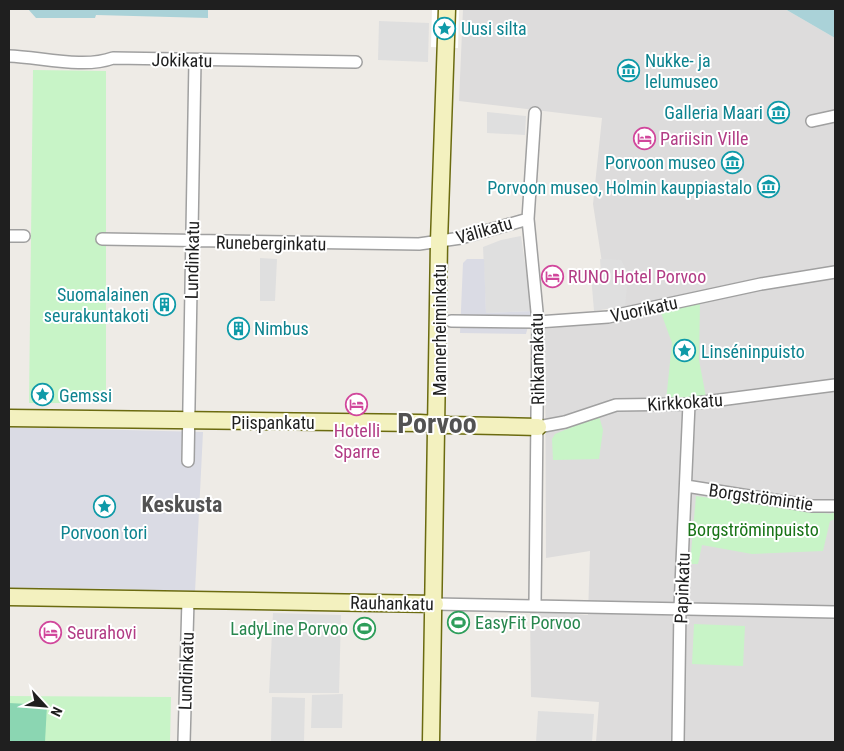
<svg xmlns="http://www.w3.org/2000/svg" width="844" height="751" font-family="'Roboto Condensed',sans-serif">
	<rect width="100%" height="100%" fill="#eeebe6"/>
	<!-- residential -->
	<path fill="#dddcdc" d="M463,9h322l50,29v704h-239l3,-40 -68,-5 -1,-86 58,4 2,-64 -44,7 -1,-229 66,-8 -18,-117 9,-86 -143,-17z"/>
	<!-- park -->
	<path fill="#c8f4c7" d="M33,70l73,1v332h-77z
		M700,301l-1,59 7,37 -40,4 6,-58 -12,-33z
		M599,416l4,14 -4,29 -46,1 -1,-21 3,-5z
		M696,496l135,18 4,-13v18l-5,2 -7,30 -71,3 -50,-9 -4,19h-8z
		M694,624l51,2 -2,40 -51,-2z
		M9,696l162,1 -1,45h-161z"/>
	<!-- pitch -->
	<path fill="#8bd6b2" d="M9,703l38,2 -2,37h-36z"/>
	<!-- parking -->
	<path fill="#dfdfdf" d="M379,21l50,2 -1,39 -50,-2z
		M487,112l39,4 -1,19 -38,-2z
		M521,236l11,75 -46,2 -3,-66 18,-7z
		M260,258l17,1 -2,42h-15z
		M600,259l21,1 4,8 2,18 -2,20 -31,5 -3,-36 10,-1z
		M273,613l68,2 -2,78h-70z
		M343,694l-1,34h-31l1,-33z
		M272,697l33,1 -1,44h-33z
		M538,711l56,3 -2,28h-56z"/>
	<!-- plaza -->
	<path fill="#dadbe4" d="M467,259h17l2,54 46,-2 -6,23 -66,-1 3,-70z
		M9,427l194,5 -8,160 -25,2 -43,-5 -118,-1z"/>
	<!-- water -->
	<path fill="#aad2d8" d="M28,9h180v9l-112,-3 -1,3h-59z
		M785,9h50v29z"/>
	<!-- pier -->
	<path fill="#fff" d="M432,9h27l-1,39 -27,-1z"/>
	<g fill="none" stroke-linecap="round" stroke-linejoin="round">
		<defs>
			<path id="street" d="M9,56c31,1 75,13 104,2l243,4
				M812,121l23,-5
				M9,236h15
				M102,239l317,5 42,-6 67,-19
				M451,321l87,1 70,-5 153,-33 74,-12
				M538,427l27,-5 51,-17 73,-1 146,-19
				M188,461l7,-401
				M686,486l126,20h23
				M435,604l400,8
				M535,605l3,-283 -10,-103 7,-106
				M184,742l4,-142
				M678,742l2,-134 9,-204"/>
			<path id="secondary" d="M9,418l411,5 29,2 89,2
				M9,597l426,7
				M431,742l8,-500 8,-233"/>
		</defs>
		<!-- street casing -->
		<use href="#street" stroke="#a0a0a0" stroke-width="14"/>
		<!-- secondary casing -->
		<use href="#secondary" stroke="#6b6b10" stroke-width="19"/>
		<!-- street -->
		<use href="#street" stroke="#fff" stroke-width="11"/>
		<!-- secondary -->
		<use href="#secondary" stroke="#f3f1bf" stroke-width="16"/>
	</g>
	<!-- icons -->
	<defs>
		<symbol id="sight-ring" viewBox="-11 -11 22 22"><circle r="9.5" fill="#fff" stroke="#0f9aa8" stroke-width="1.5"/><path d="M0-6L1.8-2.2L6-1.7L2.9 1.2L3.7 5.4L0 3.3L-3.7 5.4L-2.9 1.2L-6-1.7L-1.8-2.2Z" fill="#0f9aa8"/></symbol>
		<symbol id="museum-ring" viewBox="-11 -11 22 22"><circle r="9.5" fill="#fff" stroke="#0f9aa8" stroke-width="1.5"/><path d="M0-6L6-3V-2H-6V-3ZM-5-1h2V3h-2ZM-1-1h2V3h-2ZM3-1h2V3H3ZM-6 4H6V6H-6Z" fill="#0f9aa8"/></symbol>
		<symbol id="hotel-ring" viewBox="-11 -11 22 22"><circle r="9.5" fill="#fff" stroke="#d1479c" stroke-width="1.5"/><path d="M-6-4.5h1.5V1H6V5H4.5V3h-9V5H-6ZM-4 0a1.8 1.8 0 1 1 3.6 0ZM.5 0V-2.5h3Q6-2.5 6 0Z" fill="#d1479c"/></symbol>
		<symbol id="building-ring" viewBox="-11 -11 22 22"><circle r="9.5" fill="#fff" stroke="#0f9aa8" stroke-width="1.5"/><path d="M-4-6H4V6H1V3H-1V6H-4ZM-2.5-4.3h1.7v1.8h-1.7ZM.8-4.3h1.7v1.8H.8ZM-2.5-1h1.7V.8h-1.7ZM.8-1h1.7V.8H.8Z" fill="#0f9aa8"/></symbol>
		<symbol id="stadium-ring" viewBox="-11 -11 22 22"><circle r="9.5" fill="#fff" stroke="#2e9e5b" stroke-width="1.5"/><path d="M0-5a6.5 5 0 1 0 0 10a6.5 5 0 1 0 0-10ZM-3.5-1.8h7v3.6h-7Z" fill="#2e9e5b"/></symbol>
	</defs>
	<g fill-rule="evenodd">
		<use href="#sight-ring" x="432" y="16" width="25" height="25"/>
		<use href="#museum-ring" x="616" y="58" width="25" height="25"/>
		<use href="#museum-ring" x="766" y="100" width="25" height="25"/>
		<use href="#hotel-ring" x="632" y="126" width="25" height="25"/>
		<use href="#museum-ring" x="720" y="150" width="25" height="25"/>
		<use href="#museum-ring" x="756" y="174" width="25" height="25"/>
		<use href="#hotel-ring" x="540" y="264" width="25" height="25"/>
		<use href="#building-ring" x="152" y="292" width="25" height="25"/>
		<use href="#building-ring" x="226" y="316" width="25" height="25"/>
		<use href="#sight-ring" x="672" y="338" width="25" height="25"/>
		<use href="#sight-ring" x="30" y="382" width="25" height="25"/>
		<use href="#hotel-ring" x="344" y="392" width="25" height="25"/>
		<use href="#sight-ring" x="92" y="494" width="25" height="25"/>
		<use href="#stadium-ring" x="446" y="610" width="25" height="25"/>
		<use href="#stadium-ring" x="352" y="616" width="25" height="25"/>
		<use href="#hotel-ring" x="38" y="620" width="25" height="25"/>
	</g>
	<g text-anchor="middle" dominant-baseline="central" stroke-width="4" stroke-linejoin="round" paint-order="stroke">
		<!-- culture labels -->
		<g font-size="18" fill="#0d838f" stroke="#fff" text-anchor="start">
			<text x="461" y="28">Uusi silta</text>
			<text x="645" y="60">Nukke- ja<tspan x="645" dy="21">lelumuseo</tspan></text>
			<text x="763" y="112" text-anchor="end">Galleria Maari</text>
			<text x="716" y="162" text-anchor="end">Porvoon museo</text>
			<text x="752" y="187" text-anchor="end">Porvoon museo, Holmin kauppiastalo</text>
			<text x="149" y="294" text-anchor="end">Suomalainen<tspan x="149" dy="21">seurakuntakoti</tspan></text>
			<text x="254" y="328">Nimbus</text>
			<text x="701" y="351">Linséninpuisto</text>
			<text x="59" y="395">Gemssi</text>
			<text x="104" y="532" text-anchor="middle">Porvoon tori</text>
		</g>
		<!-- street labels -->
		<g font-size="18" fill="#1f1f1f" stroke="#fff">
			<text transform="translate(182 60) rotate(1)">Jokikatu</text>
			<text transform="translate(484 230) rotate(-16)">Välikatu</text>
			<text transform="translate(271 243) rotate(1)">Runeberginkatu</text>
			<text transform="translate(192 260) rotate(-89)">Lundinkatu</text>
			<text transform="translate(644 309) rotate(-12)">Vuorikatu</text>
			<text transform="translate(439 330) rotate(-90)">Mannerheiminkatu</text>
			<text transform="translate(537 359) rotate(-91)">Rihkamakatu</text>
			<text transform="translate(685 402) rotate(-4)">Kirkkokatu</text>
			<text x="273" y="422">Piispankatu</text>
			<text transform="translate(761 497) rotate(8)">Borgströmintie</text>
			<text transform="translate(682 588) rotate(-88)">Papinkatu</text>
			<text transform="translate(392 603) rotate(1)">Rauhankatu</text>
			<text transform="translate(186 671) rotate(-88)">Lundinkatu</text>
		</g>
		<!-- hotel labels -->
		<g font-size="18" fill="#b23c85" stroke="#fff" text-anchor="start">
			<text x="660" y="138">Pariisin Ville</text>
			<text x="568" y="276">RUNO Hotel Porvoo</text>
			<text x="357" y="430" text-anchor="middle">Hotelli<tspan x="357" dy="21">Sparre</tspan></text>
			<text x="67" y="632">Seurahovi</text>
		</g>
		<!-- park labels -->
		<g font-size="18" fill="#187316" stroke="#fff">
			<text x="753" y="529">Borgströminpuisto</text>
		</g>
		<!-- leisure labels -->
		<g font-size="18" fill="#27864d" stroke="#fff" text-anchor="start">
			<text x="475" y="622">EasyFit Porvoo</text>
			<text x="348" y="628" text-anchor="end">LadyLine Porvoo</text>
		</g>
		<!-- district labels -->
		<g font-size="22" font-weight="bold" fill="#525252" stroke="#fff">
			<text x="182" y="504">Keskusta</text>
		</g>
		<!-- town labels -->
		<g font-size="28" font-weight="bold" fill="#525252" stroke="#fff">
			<text x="437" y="423">Porvoo</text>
		</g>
	</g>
	<!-- border -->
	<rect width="844" height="751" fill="none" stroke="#1f1f1f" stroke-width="20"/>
	<!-- north arrow -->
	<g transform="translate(45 706) rotate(116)" stroke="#ffffff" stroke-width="4" paint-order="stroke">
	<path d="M0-4L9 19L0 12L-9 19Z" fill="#1f1f1f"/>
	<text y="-8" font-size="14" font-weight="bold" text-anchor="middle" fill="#1f1f1f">N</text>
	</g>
</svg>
